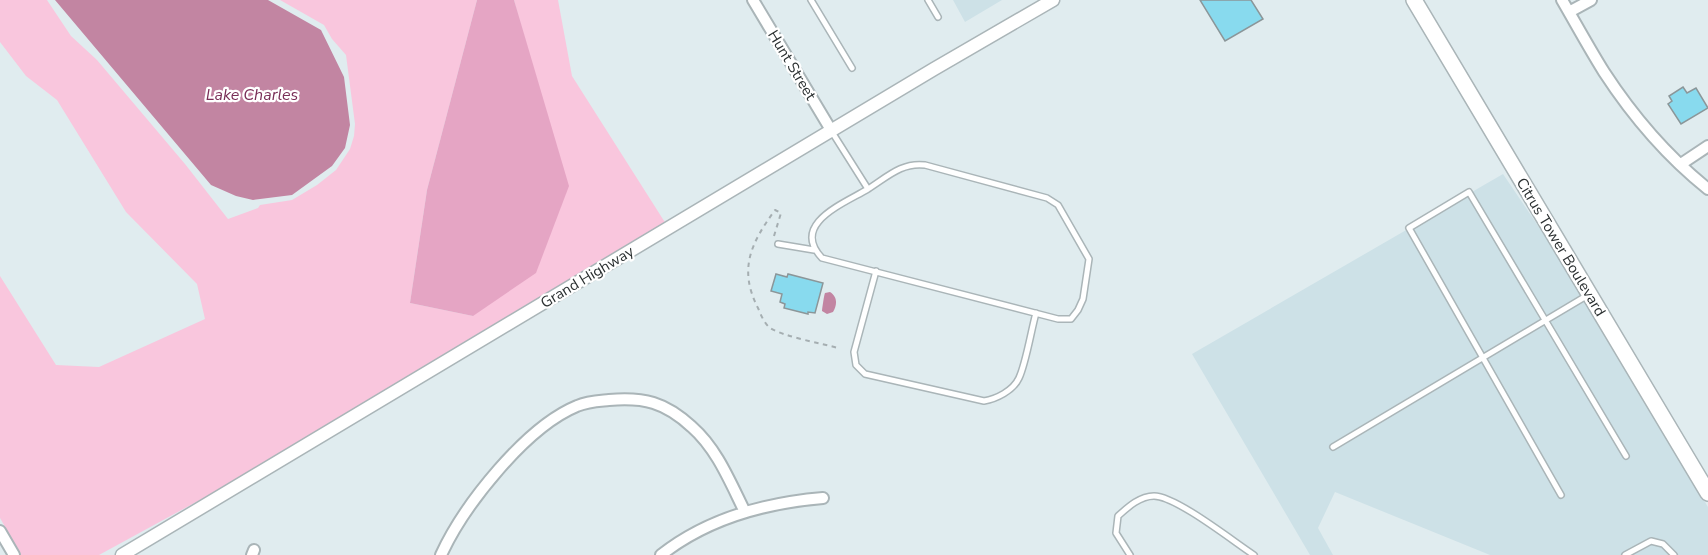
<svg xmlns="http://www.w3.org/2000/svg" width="1708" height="555" font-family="'Nunito Sans',sans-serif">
	<rect width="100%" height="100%" fill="#e0ecef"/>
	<!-- built -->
	<path fill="#cde1e7" d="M953,0h49l-37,22z
		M1503,174l54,80 151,253v48h-218l-155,-63 -17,36 15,27h-23l-118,-201z"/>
	<!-- green -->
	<path fill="#f9c6dd" d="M0,0h47l24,36 26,24 88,104 43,55 30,-11 2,-3 32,-5 25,-15 19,-15 14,-21 4,-13 1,-12 -9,-69 -14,-16 -8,-14 -44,-25h197l-50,190 -17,113 63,13 57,-258 -16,-58h44l14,76 94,148 -424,253 -143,78h-78l-21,-37v-242l56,89 43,2 106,-48 -8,-35 -71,-72 -69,-112 -31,-24 -26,-34z"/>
	<!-- forest -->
	<path fill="#e5a5c4" d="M477,0h37l55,186 -33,87 -63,43 -63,-13 17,-113z"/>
	<!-- water -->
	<path fill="#c285a2" d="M55,0h213l53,30 23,47 6,48 -5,23 -13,18 -40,29 -39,5 -17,-4 -25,-11z
		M830,292c8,5 7,13 3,20l-6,2 -5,-3c0,-1 2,-16 3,-18z"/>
	<!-- building -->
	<path fill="#88daee" stroke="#8b9699" stroke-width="1.5" d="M1200,0h51l12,19 -38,22z
		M1683,87l4,6 9,-5 12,20 -27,16 -13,-20 4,-3 -3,-5z
		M776,274l11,3 1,-3 35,9 -8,30 -7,-1v2l-24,-6 1,-4 -5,-2 2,-8 -11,-3z"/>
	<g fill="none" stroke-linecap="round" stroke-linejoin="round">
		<defs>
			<path id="service" d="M811,0l41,68
				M928,0l10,17
				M832,132l36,57c-25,15 -78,35 -46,69l236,61h13l7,-9 5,-11 6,-40 -31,-54 -11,-7 -122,-33c-23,-3 -38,12 -57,24
				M778,244l36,6
				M876,271l-22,81 2,13 9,9 119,27c12,-2 29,-10 35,-23 7,-15 12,-47 17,-65
				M1333,447l255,-152
				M1561,495l-152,-267 60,-36 157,264
				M1130,555l-14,-22 2,-17c10,-9 22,-20 36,-20 22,0 80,46 100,59
				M1625,555l26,-14 12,3 11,11"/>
			<path id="minor" d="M753,0l78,130
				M1562,0c14,24 27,48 42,72 28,43 64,85 104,117
				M1569,12l22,-12
				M1681,164l27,-18
				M0,531l14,24
				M252,555l2,-5
				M441,555c23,-50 85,-128 136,-149 11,-5 21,-5 32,-6 35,-3 56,2 83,27 25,22 38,55 53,85
				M661,555c47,-37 103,-52 162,-57"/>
			<path id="tertiary" d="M122,555l812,-486 119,-69"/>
			<path id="secondary" d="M1414,0l294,493"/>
		</defs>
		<!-- service casing -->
		<use href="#service" stroke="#aab5b8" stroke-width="8"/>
		<!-- minor casing -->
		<use href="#minor" stroke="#aab5b8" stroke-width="14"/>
		<!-- tertiary casing -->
		<use href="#tertiary" stroke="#aab5b8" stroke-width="15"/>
		<!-- secondary casing -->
		<use href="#secondary" stroke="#aab5b8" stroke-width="18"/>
		<!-- path -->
		<path stroke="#a5aeb1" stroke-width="2" stroke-dasharray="4.5 4.5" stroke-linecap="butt" d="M774,236l7,-23 -6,-3c-24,33 -37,59 -17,98 3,7 6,15 12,20 15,9 50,15 68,20"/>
		<!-- service -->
		<use href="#service" stroke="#fff" stroke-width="5"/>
		<!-- minor -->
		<use href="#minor" stroke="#fff" stroke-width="10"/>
		<!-- tertiary -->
		<use href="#tertiary" stroke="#fff" stroke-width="12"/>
		<!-- secondary -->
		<use href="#secondary" stroke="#fff" stroke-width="15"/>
	</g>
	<g text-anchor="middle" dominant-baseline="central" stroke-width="4.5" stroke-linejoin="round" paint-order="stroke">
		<!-- street labels -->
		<g font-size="15" fill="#2b3031" stroke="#fff">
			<text transform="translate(792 65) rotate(59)">Hunt Street</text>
			<text transform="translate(1561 247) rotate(59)">Citrus Tower Boulevard</text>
			<text transform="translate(587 277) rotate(-31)">Grand Highway</text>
		</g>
		<!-- water labels -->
		<g font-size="16" font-style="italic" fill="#792e57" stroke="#fff">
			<text x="252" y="95">Lake Charles</text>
		</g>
	</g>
</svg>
